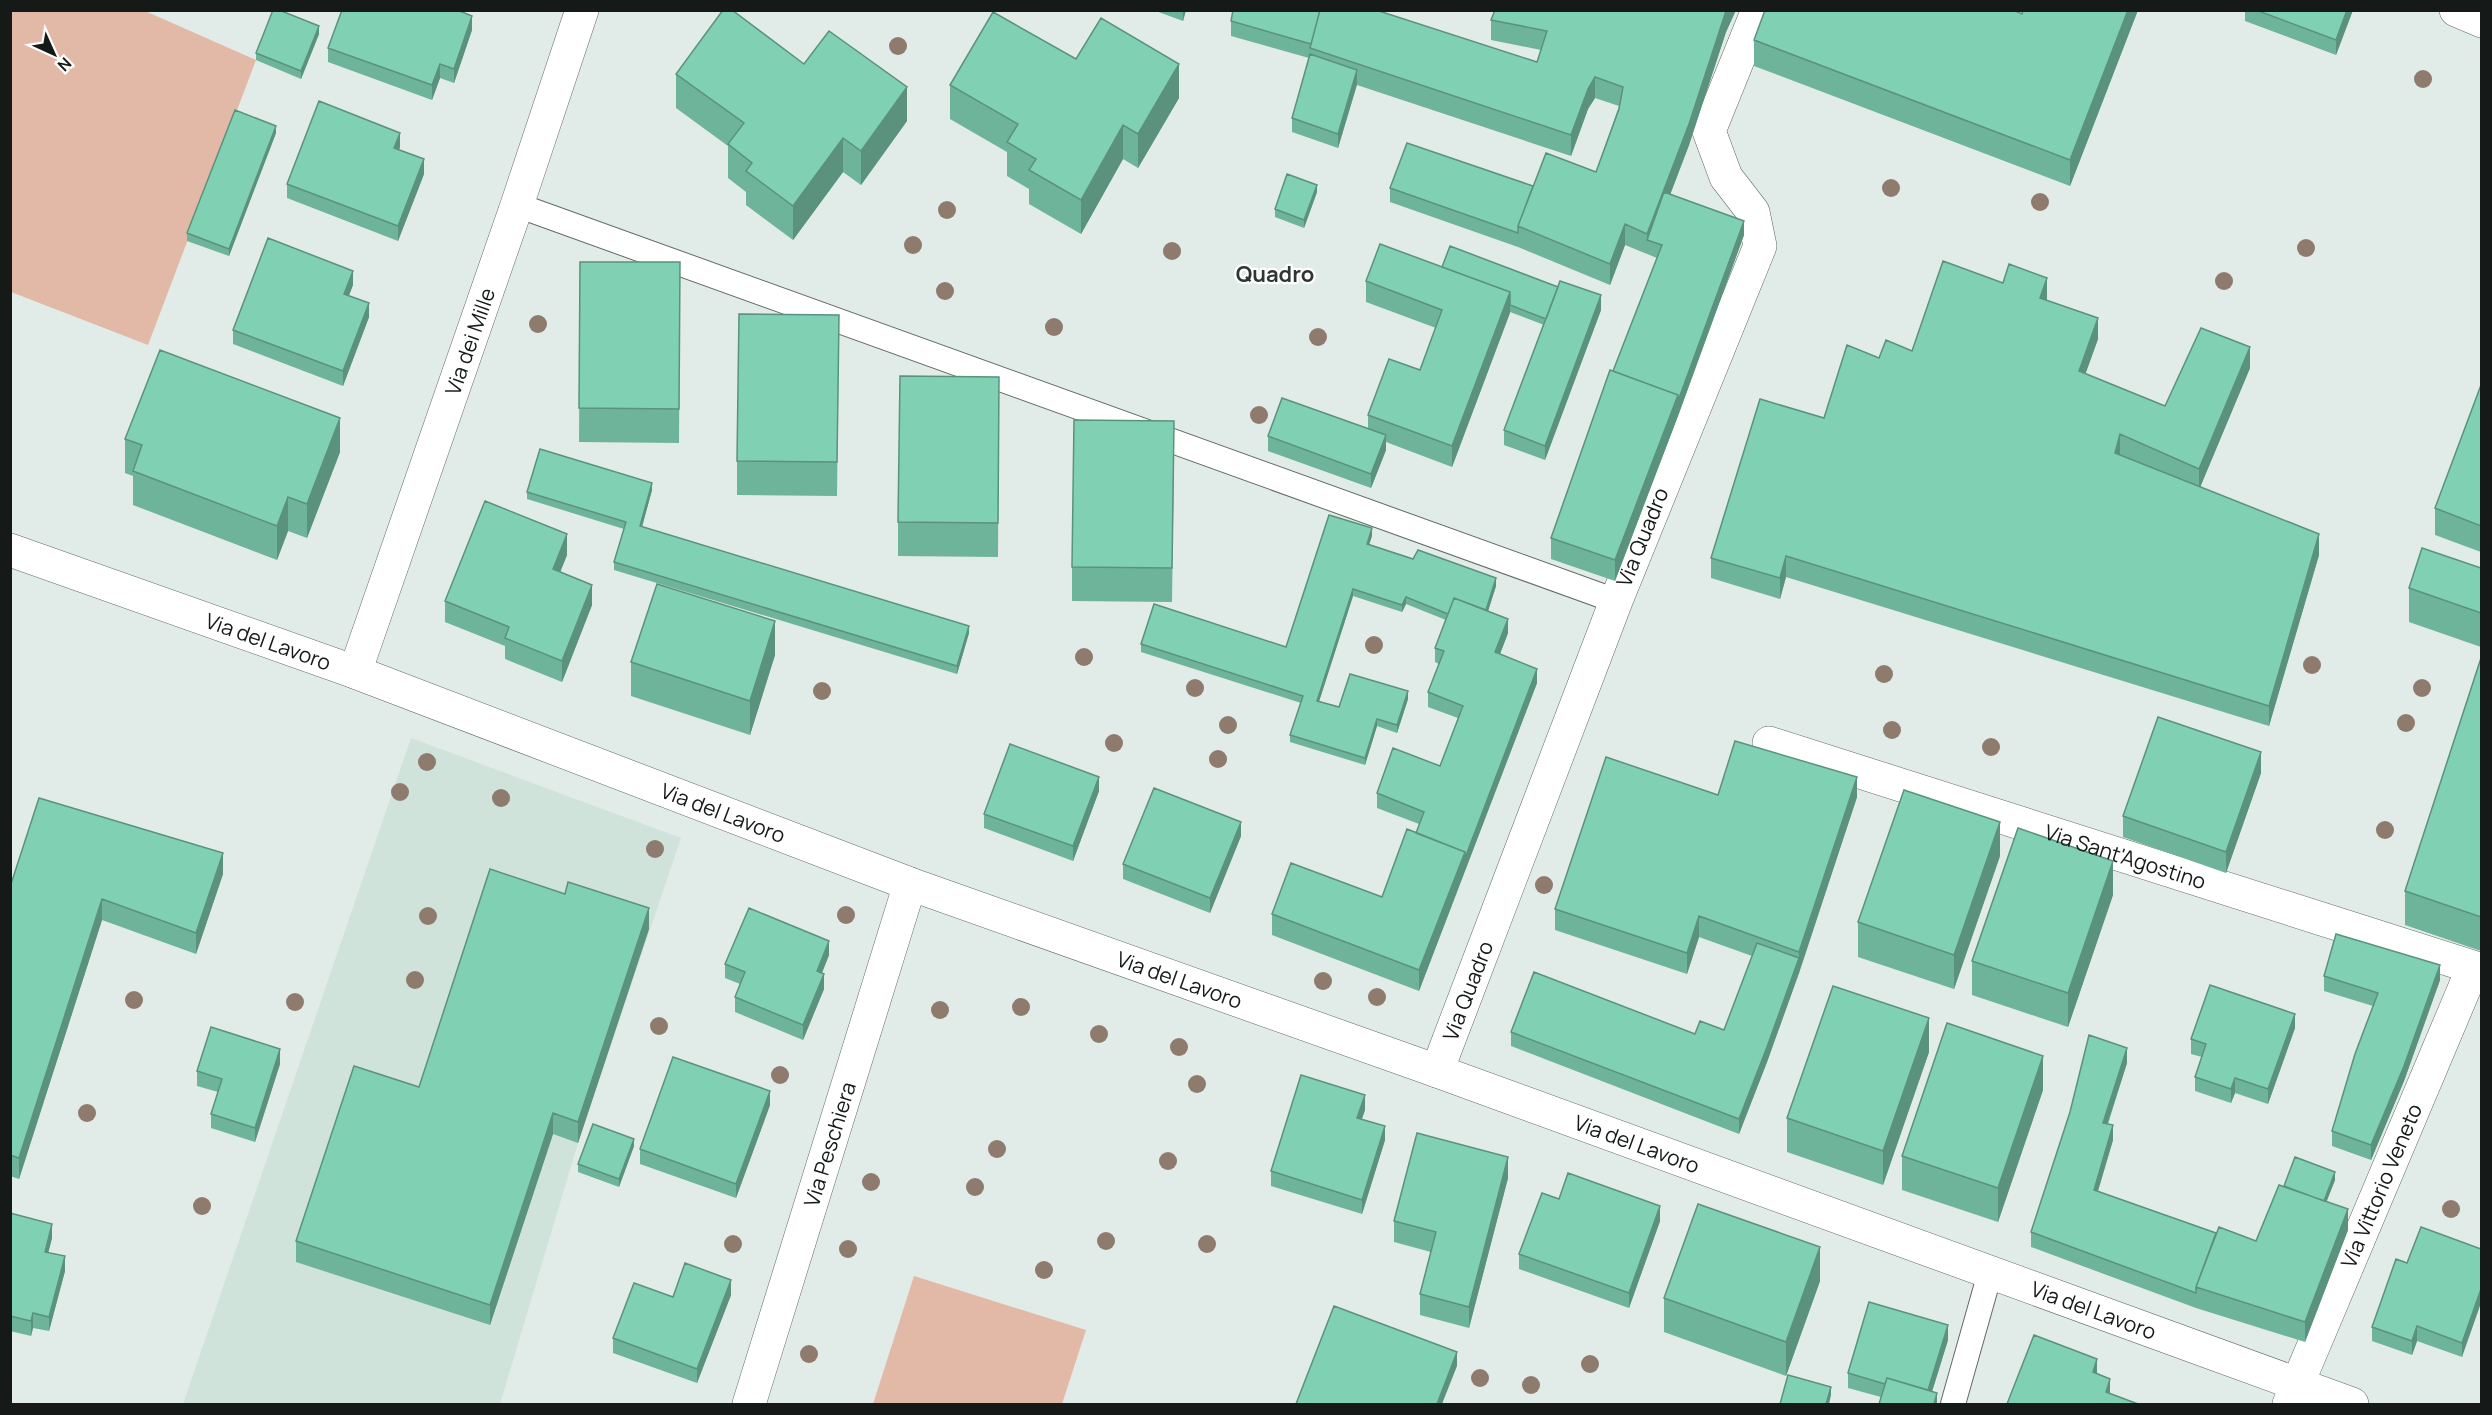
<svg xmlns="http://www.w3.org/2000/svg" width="2492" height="1415" font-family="Manrope,sans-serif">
	<rect width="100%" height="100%" fill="#e1ebe7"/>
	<!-- built -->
	<path fill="#d0e3db" d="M411,738l270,100 -103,305 -78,261h-317z"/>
	<!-- green -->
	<path fill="#e2b9a6" d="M10,11h135l111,49 -108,285 -137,-53z
		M914,1276l172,54 -24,74h-189z"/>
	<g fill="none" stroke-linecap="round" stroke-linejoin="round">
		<defs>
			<path id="service" d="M517,205l1099,396
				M1953,1404l37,-131"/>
			<g id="minor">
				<path id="s1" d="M10,550l345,122 555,212 527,187 915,333"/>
				<path id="s2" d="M355,672l162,-467 65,-195"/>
				<path id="s3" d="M1769,743l713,227"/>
				<path id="s4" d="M1437,1071l179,-470 144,-355 -7,-34 -27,-35 -17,-46 49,-121"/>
				<path id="s5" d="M749,1404l161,-520"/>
				<path id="s6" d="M2289,1404l184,-436"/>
			</g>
			<path id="tertiary" d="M2456,10l26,11"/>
		</defs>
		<!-- service casing -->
		<use href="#service" stroke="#626a67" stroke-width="26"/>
		<!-- minor casing -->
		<use href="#minor" stroke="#626a67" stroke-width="34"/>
		<!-- tertiary casing -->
		<use href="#tertiary" stroke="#626a67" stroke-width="34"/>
		<!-- service -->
		<use href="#service" stroke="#fff" stroke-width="24"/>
		<!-- minor -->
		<use href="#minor" stroke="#fff" stroke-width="33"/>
		<!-- tertiary -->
		<use href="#tertiary" stroke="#fff" stroke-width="33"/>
	</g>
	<!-- trees -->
	<g fill="#8e7b6d">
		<circle cx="898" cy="46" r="9"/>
		<circle cx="2423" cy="79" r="9"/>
		<circle cx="1891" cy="188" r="9"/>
		<circle cx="2040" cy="202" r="9"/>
		<circle cx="947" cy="210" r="9"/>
		<circle cx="913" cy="245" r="9"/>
		<circle cx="2306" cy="248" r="9"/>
		<circle cx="1172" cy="251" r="9"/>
		<circle cx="2224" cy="281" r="9"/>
		<circle cx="945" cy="291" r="9"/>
		<circle cx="538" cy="324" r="9"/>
		<circle cx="1054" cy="327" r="9"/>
		<circle cx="1318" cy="337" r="9"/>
		<circle cx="1259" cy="415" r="9"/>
		<circle cx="1374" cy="645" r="9"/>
		<circle cx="1084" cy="657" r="9"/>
		<circle cx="2312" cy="665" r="9"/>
		<circle cx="1884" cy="674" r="9"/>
		<circle cx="1195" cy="688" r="9"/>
		<circle cx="2422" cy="688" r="9"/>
		<circle cx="822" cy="691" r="9"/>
		<circle cx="2406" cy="723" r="9"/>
		<circle cx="1228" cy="725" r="9"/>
		<circle cx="1892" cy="730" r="9"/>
		<circle cx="1114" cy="743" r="9"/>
		<circle cx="1991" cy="747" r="9"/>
		<circle cx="1218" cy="759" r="9"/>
		<circle cx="427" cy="762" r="9"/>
		<circle cx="400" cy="792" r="9"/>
		<circle cx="501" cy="798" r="9"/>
		<circle cx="2385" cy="830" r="9"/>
		<circle cx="655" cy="849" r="9"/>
		<circle cx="1544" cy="885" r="9"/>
		<circle cx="846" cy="915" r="9"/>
		<circle cx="428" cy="916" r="9"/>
		<circle cx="415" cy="980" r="9"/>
		<circle cx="1323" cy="981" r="9"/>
		<circle cx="1377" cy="997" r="9"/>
		<circle cx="134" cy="1000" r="9"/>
		<circle cx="295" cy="1002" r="9"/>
		<circle cx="1021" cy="1007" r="9"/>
		<circle cx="940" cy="1010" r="9"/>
		<circle cx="659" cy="1026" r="9"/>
		<circle cx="1099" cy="1034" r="9"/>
		<circle cx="1179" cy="1047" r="9"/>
		<circle cx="780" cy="1075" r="9"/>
		<circle cx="1197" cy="1084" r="9"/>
		<circle cx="87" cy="1113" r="9"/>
		<circle cx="997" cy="1149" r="9"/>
		<circle cx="1168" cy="1161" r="9"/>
		<circle cx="871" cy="1182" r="9"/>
		<circle cx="975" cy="1187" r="9"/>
		<circle cx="202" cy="1206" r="9"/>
		<circle cx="2451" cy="1209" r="9"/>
		<circle cx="1106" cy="1241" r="9"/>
		<circle cx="733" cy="1244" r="9"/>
		<circle cx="1207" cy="1244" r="9"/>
		<circle cx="848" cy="1249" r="9"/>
		<circle cx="1044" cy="1270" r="9"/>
		<circle cx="809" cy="1354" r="9"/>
		<circle cx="1590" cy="1364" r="9"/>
		<circle cx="1480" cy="1378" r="9"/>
		<circle cx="1531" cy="1385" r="9"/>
	</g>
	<!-- wall -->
	<path fill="#6eb49a" d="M1153,10h33l-3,11z
		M1495,10h241l-10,22 -37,113 -19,50 74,40 -66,181 -63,165 -64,-22v-21l62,-167 44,-113 -32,-13 -15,40 -92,-38 -128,-45v-14l143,-2 63,-14 23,-66 -24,-8 -7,11 -17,47 -214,-71 -19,63 -46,-16v-14l17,-60 -78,-22v-15l306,41 4,-12 -50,-10v-20z
		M2138,10l-68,176 -316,-120v-26z
		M2245,10h108l-17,45 -91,-34z
		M472,30l-18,53 -14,-5 -8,22 -104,-38v-14z
		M319,34l-18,45 -45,-19v-7z
		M1076,59l103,39 -41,70 -15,-9 -42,75 -52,-30v-15l-22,-13v-24l-57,-33v-34z
		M804,64l103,57 -46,64 -18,-13 -50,68 -47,-35v-13l-18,-14v-32l-52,-38v-34z
		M276,133l-47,123 -42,-15v-8z
		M400,147l-1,3 25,24 -26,67 -111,-43v-14z
		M1317,192l-13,36 -29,-11v-8z
		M580,262h100l-1,181 -100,-1z
		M1442,267l159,43 -56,150 -41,-15v-15l40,-105 -34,-13 -58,155 -66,-25v8l-15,38 -103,-37v-15l100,-7v-14l52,-45 16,-42 -70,-26v-21z
		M353,285l-4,10 20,22 -26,69 -110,-42v-14z
		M2047,298v2l51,39 -13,35 80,32 85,-38 -50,119 119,68 -50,171 -483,-149 -6,22 -69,-21v-20l113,-140 55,-60 33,-7z
		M839,315l-2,181 -100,-1v-34z
		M999,377l-1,180 -100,-1v-34z
		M2481,385v167l-46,-17v-27z
		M125,439l215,13 -33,86 -19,-7 -11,29 -144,-55v-29l-8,-3z
		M1174,455l-2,147 -100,-1v-34z
		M652,490l-10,37 327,106 -12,41 -343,-104v-8l10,-33 -97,-30v-7z
		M1372,536l-3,8 127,42 -8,25 20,22 -8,21 37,29 -118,308 -147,-56v-21l110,-17 34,-64 3,-9 -42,-16v-15l63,-27 18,-48 -30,-11v-15l11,-28 -4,-2v-14l11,-28 -40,-16 -4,8 -49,-16 -34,105 20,6 69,-8 -11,34 -20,-7 -12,39 -75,-23v-7l11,-32 -160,-51v-8l145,3z
		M567,555l-7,17 32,33 -30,77 -57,-23v-13l-60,-24v-21z
		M2481,568v79l-72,-25v-34z
		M775,655l-25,80 -119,-39v-34z
		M2481,658v293l-76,-26v-34z
		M2261,773l-35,100 -103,-36v-21z
		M1099,791l-26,70 -89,-33v-14z
		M1718,795l139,2 -58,176 -32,89 -28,72 -228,-88v-14l184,2 29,-4 28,-74 -53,-19 -12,37 -132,-44v-21z
		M1241,836l-31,77 -87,-34v-15z
		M2000,856l-46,133 -96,-32v-35z
		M223,874l-27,80 -94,-34 -83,259 -9,-3v-289z
		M2113,895l-45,132 -96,-32v-34z
		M649,929l-71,214 -25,-9 -63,191 -194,-63v-21z
		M829,955l-7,18 2,16 -21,51 -68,-28v-15l5,-13 -15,-6v-14z
		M2324,976l116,4 -36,101 -33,79 -39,-14v-15l41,-125 -49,-15z
		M2295,1028l-27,76 -33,-11 -4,10 -36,-12v-14l7,-20 -11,-3v-15z
		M1929,1052l-46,133 -96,-33v-34z
		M2127,1063l-19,61 5,16 -15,51 118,42 40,8 28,-55 51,-6 -9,22 22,28 -43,112 -109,-34 -165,-61v-15z
		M280,1064l-25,78 -44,-14v-14l7,-22 -21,-6v-15z
		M2043,1090l-45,132 -96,-32v-34z
		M770,1105l-34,93 -96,-34v-15z
		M1365,1110l-3,9 23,21 -23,74 -91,-28v-15z
		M634,1146l-15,41 -41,-15v-8z
		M1508,1178l-39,150 -49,-13v-21l11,-42 -37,-10v-21z
		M1559,1199l101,22 -31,87 -110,-39v-15z
		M10,1213l42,25 -4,14 17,19 -16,60 -16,-3 -2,8 -21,-5z
		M2481,1249l-19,108 -45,-16 -5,14 -40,-14v-14l35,-64z
		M1820,1281l-34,95 -122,-44v-34z
		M731,1295l-34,88 -84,-30v-15l60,-41z
		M1948,1340l-16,52 5,12 -56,-7 -33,-9v-15z"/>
	<!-- shaded-wall -->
	<path fill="#5a927d" d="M1183,10h3l-3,11z
		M1736,10l-10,22 -37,113 -37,97 -5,-2v-6l79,-223z
		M2128,10h10l-68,176v-26z
		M2347,10h6l-17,45v-15z
		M472,16v14l-18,53v-14z
		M319,26v8l-18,45v-8z
		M440,64v14l-8,22v-15z
		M1179,64v34l-41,70v-34z
		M1357,70v14l-19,64v-14z
		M1595,77v21l-7,11 -17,47v-21l17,-46z
		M907,87v34l-46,64v-34z
		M1123,125v34l-42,75v-34z
		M276,126v7l-47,123v-7z
		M400,133v14l-6,15v-14z
		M843,138v34l-50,68v-34z
		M424,159v15l-26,67v-15z
		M1317,185v7l-13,36v-8z
		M1744,221v14l-66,181 -63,165v-21z
		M1625,224v21l-15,40v-21z
		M353,271v14l-9,23v-14z
		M2047,278v20l-7,21v-21z
		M1510,292v21l-58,154v-21z
		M1601,295v15l-56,150v-14z
		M369,303v14l-26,69v-15z
		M2098,318v21l-19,53v-21z
		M2250,347v21l-51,122v-21z
		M340,418v34l-33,86v-34z
		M2120,434v21l-5,19v-21z
		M1386,435v15l-15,38v-14z
		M652,483v7l-12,44v-8z
		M288,497v34l-11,29v-34z
		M1372,528v8l-5,15v-7z
		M567,534v21l-14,35v-21z
		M2319,534v21l-50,171v-20z
		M1786,556v21l-6,22v-21z
		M1496,578v8l-12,38v-7z
		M592,585v20l-30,77v-21z
		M1353,589v7l-36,112v-7z
		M1406,597v7l-4,8v-7z
		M1508,619v14l-13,34v-15z
		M775,621v34l-25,80v-34z
		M969,626v7l-12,41v-8z
		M1537,669v14l-118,308v-21l46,-118z
		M1408,691v8l-11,34v-8z
		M1377,719v7l-12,39v-7z
		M2261,752v21l-35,100v-21z
		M1099,777v14l-26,70v-15z
		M1857,777v20l-58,176 -32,89 -28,72v-15l60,-161v-6z
		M1241,822v14l-31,77v-15z
		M2000,822v34l-46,133v-34z
		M223,853v21l-27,80v-21z
		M2113,861v34l-45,132v-34z
		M102,899v21l-83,259v-21z
		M649,908v21l-71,214v-21z
		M1699,916v21l-12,37v-21z
		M829,941v14l-12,30v-14z
		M2440,965v15l-36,101 -33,79v-15z
		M824,974v15l-21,51v-15z
		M2295,1014v14l-27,76v-15z
		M1929,1018v34l-46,133v-34z
		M2127,1048v15l-24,74v-14z
		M280,1049v15l-25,78v-14z
		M2043,1056v34l-45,132v-34z
		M2235,1078v15l-4,10v-14z
		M770,1091v14l-34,93v-14z
		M1365,1095v15l-8,22v-14z
		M553,1113v21l-63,191v-20z
		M2113,1125v15l-19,64v-14z
		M1385,1126v14l-23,74v-14z
		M634,1139v7l-15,41v-8z
		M1508,1157v21l-39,150v-21z
		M2335,1172v8l-16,41v-7z
		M1660,1206v15l-31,87v-15z
		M2348,1209v21l-43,112v-20z
		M52,1224v14l-7,28v-14z
		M1820,1247v34l-34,95v-34z
		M65,1256v15l-16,60v-14z
		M731,1280v15l-34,88v-14z
		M2481,1289v14l-19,54v-14z
		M33,1313v15l-2,8v-15z
		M1948,1325v15l-20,64 -2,-8z
		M2417,1326v15l-5,14v-14z
		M1457,1352v14l-15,38h-5z
		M2097,1359v34l-4,-21z
		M2110,1379v25l-4,-12z
		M1831,1387v8l-2,9h-3z
		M1937,1393v11h-3z"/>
	<!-- building -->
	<path fill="#80d1b3" stroke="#5a927d" stroke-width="1.5" d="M273,10h6l40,16 -18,45 -45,-18z
		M342,10h115l15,6 -18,53 -14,-5 -8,21 -104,-37z
		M723,10h9l72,54 25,-33 78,56 -46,64 -18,-13 -50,68 -47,-35 6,-8 -24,-19 16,-21 -68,-49z
		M1233,10h87l-9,34 -80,-23z
		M1320,10h56l161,52 10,-31 -56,-11 4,-10 231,1 -37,113 -42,110 -22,-10 -15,40 -92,-38 28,-73 50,19 23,-63 4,-22 -28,-10 -7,12 -17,46 -261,-87z
		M1765,10h248l9,4 1,-4h105l-58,150 -316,-120z
		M2256,10h91l-11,30z
		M993,12l83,47 25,-41 78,46 -41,70 -15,-9 -42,75 -52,-30 7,-11 -29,-17 11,-18 -68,-39z
		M1310,54l47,16 -19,64 -46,-16z
		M319,101l81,32 -6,15 30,11 -26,67 -111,-42z
		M235,110l41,16 -47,123 -42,-16z
		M1407,143l126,43 -15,40v7l-128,-45z
		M1287,174l30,11 -13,35 -29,-11z
		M1664,192l80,29 -66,180v-6l-65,-24 49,-126 -15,-5z
		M268,238l85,33 -9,23 25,9 -26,68 -110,-41z
		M1380,244l130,48 -58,154 -84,-31 21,-56 31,11 22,-60 -76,-29z
		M1450,246l108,41 -12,32 -36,-14v-13l-68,-25z
		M1943,261l60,22 6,-19 38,14 -7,20 58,20 -19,53 86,35 36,-78 49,19 -51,122 -79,-35 -5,19 204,81 -50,172 -483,-150 -6,22 -69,-20 49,-159 64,19 23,-73 32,13 7,-18 26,11z
		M580,262h100l-1,147 -100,-1z
		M1560,281l41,14 -56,151 -41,-16z
		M739,314l100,1 -2,147 -100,-1z
		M160,350l180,68 -33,86 -19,-7 -11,29 -144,-55 9,-26 -17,-6z
		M1610,370l68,25 -63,165 -64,-22z
		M900,376l99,1 -1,146 -100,-1z
		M2481,385v141l-46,-18z
		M1282,398l104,37 -15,39 -103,-38z
		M1074,420l100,1 -2,147 -100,-1z
		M540,449l112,34 -12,43 329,100 -12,40 -343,-104 12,-40 -99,-30z
		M485,501l82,33 -14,35 39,16 -30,76 -57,-23 4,-11 -64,-26z
		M1329,515l43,13 -5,16 46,15 5,-9 78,28 -10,32 -32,-12 -6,16 -42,-17 -4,8 -49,-16 -36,112 22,6 11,-33 58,17 -11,34 -20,-6 -12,39 -75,-23 13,-39 -162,-52 13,-40 132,43z
		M2422,548l59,20v45l-72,-25z
		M657,584l118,37 -25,80 -119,-39z
		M1454,598l54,21 -13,33 42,17 -72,189v-6l-49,-19 8,-21 -47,-19 16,-45 47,18 23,-60 -35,-14 16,-41 -9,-3z
		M2481,658v259l-76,-26z
		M2158,717l103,35 -35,100 -103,-36z
		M1735,741l122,36 -58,175 -100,-36 -12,37 -132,-44 51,-152 112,38z
		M1010,744l89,33 -26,69 -89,-32z
		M1154,788l87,34 -31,76 -87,-34z
		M1904,790l96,32 -46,133 -96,-33z
		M39,798l184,55 -27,80 -94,-34 -83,259 -9,-3v-268z
		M2018,828l95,33 -45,132 -96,-32z
		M1407,829l58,23 -46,118 -147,-56 19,-51 91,34z
		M490,869l75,25 3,-12 81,26 -71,214 -25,-9 -63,192 -194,-64 58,-175 65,21z
		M749,908l80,33 -12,30 7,3 -21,51 -68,-28 10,-25 -20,-8z
		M2336,934l104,31 -36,101 -33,79 -39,-14 23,-77 23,-61 -54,-17z
		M1757,943l42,15 -32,89 -28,72 -228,-87 23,-60 161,62 5,-13 24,9z
		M2210,985l85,29 -27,75 -33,-11 -4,11 -36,-12 11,-33 -15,-5z
		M1833,986l96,32 -46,133 -96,-33z
		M1947,1023l96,33 -45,132 -96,-32z
		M211,1027l69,22 -25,79 -44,-14 11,-35 -25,-8z
		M2089,1035l38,13 -24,75 10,2 -19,65 122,43 -20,54v6l-165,-61 39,-120z
		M673,1057l97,34 -34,93 -96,-35z
		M1301,1075l64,20 -8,23 28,8 -23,74 -91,-29z
		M593,1124l41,15 -15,40 -41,-15z
		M1417,1133l91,24 -39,150 -49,-13 16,-62 -42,-11z
		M2295,1157l40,15 -11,29 -40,-15z
		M1568,1173l92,33 -31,87 -110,-39 23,-61 17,6z
		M2279,1185l69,24 -43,113 -109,-35 23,-60 37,14z
		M1698,1204l122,43 -34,95 -122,-44z
		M10,1213l42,11 -7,28 20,4 -16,61 -16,-4 -2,8 -21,-5z
		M2421,1227l60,22v40l-19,54 -45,-17 -5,15 -40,-14 24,-68 11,4z
		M685,1263l46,17 -34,89 -84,-31 21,-55 39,14z
		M1869,1302l79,23 -20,65 -41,-12 -2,6 -37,-11z
		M1334,1306l123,46 -20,52h-141z
		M2034,1335l63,24 -4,13 17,7 -4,13 32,12h-131z
		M1788,1375l43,12 -5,17h-46z
		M1887,1378l50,15 -3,11h-55z"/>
	<g text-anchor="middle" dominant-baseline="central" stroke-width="4.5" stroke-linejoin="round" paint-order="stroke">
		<!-- street labels -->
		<g font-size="21" fill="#151917" stroke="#fff">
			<text stroke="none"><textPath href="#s2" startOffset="350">Via dei Mille</textPath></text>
			<text stroke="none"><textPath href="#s4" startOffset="572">Via Quadro</textPath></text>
			<text stroke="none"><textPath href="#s1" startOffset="274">Via del Lavoro</textPath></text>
			<text stroke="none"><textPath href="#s1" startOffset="760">Via del Lavoro</textPath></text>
			<text stroke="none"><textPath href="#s3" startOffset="374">Via Sant'Agostino</textPath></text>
			<text stroke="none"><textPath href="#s1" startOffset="1246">Via del Lavoro</textPath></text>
			<text stroke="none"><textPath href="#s4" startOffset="86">Via Quadro</textPath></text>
			<text stroke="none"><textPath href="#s5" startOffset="272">Via Peschiera</textPath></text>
			<text stroke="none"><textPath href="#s1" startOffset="1732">Via del Lavoro</textPath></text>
			<text stroke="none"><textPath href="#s6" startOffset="237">Via Vittorio Veneto</textPath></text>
			<text stroke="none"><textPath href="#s1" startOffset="2218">Via del Lavoro</textPath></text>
		</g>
		<!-- neighbourhood labels -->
		<g font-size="22" font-weight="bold" fill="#2e3633" stroke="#fff">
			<text x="1275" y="274">Quadro</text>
		</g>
	</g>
	<!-- border -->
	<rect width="2492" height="1415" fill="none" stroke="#151917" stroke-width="24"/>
	<!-- north arrow -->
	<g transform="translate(54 54) rotate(135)" stroke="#ffffff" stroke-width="4.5" paint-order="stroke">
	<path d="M0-4.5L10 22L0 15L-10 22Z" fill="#151917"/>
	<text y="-9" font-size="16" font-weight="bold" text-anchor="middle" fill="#151917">N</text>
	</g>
</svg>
